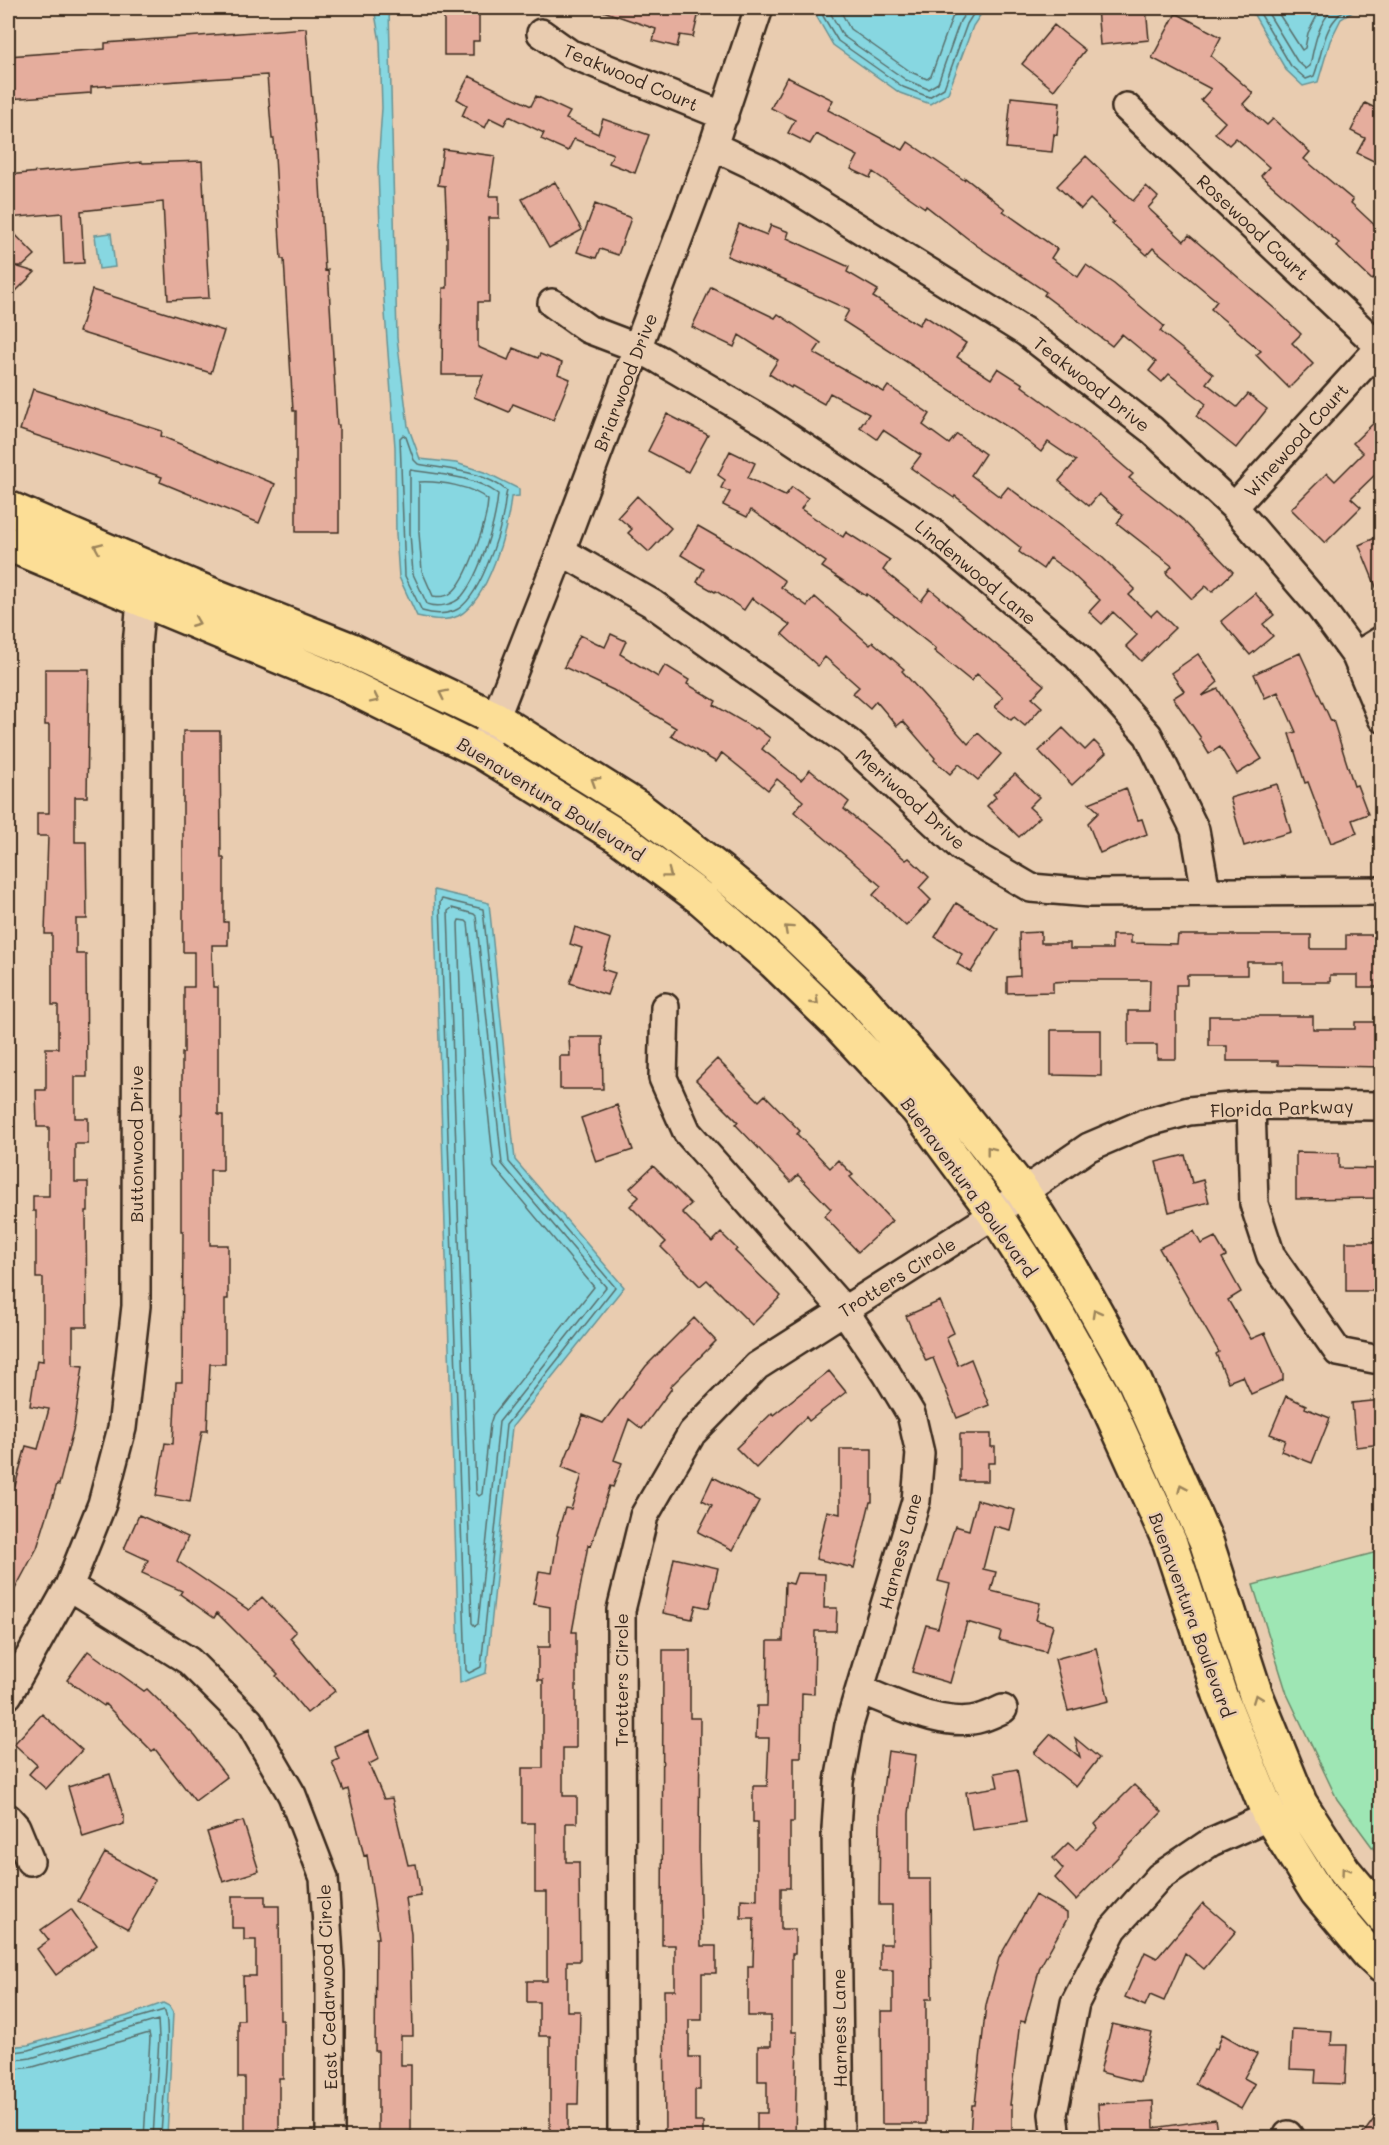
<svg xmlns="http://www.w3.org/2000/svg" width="1389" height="2145" font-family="Mali,sans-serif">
	<rect width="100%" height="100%" fill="#e9ccb0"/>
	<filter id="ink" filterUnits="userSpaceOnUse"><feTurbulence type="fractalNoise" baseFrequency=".0167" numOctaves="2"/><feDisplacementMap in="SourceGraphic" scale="12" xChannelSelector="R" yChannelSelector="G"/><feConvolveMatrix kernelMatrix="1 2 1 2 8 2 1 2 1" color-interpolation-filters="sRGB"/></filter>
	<g filter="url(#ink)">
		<!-- green -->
		<path fill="#9ee6b4" stroke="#6c8869" stroke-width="1.5" d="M1381,1551h1l-1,308 -44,-60 -50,-105 -34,-109z"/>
		<!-- water -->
		<path fill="#87d7e1" stroke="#699293" stroke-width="1.5" d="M374,8h15l8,330 11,88 12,33 36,4 31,10 32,16v7l-8,1c-3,31 -23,104 -53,119 -13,6 -28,3 -41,0l-18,-39 -3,-43 -1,-87 -14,-188 -3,-92 4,-59 -2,-66z
			M817,8h168l-12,18 -25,67 -18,11 -30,-11 -67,-48 -16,-28z
			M1250,8h109l-18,11 -11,22 -12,41 -15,4 -17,-16z
			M111,233l4,34 -16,2 -4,-34z
			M434,890l55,13 26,257 109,127 -112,140 -26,246 -26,10z
			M163,2003l6,3 4,7 -6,124h-159v-90l20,-2 99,-29z"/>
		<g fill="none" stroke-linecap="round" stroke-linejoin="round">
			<!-- shore -->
			<path stroke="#596f6c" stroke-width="1.5" d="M823,8v8l15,25 65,46 26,10 15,-9 23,-64 10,-16
				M830,8l1,6 12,22 63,44 22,9 10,-6 22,-62 9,-13
				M839,8l11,21 61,43 16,7 4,-3 21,-58 6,-10
				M1257,8l34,58 15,13 8,-3c10,-26 8,-52 34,-68
				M1265,8l32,53 9,8 4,-3c4,-20 8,-44 24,-58
				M1275,8l27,42 3,-2 3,-15 13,-25
				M403,435l3,2 8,23 4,4c30,6 64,6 89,27 -2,6 -2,12 -3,18 -4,25 -25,93 -50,102 -11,4 -22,3 -32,0l-17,-35 -5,-138z
				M410,470c28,4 64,6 88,24 -2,28 -18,80 -36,102 -8,9 -24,12 -35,8l-14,-30 -3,-41z
				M419,482c21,-1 53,4 69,18 -1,20 -20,81 -37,93 -5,4 -12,4 -18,3l-11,-25 -3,-38z
				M442,899l41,10 26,253 106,125 -109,138 -25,242 -12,6 -3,-3 -26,-768z
				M452,908l22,6 2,2 26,248 104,123 -107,135 -21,202 -3,2 -3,-3 -24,-712z
				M459,920l7,1 2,2 26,244 100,120 -101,128 -3,9 -8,70 -3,2 -3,-3 -18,-570z
				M8,2053l21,-3 135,-40c9,13 -3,105 -3,128
				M8,2061l23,-3 127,-38 1,18 -6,100
				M8,2070l25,-3 116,-34 1,5 -6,100"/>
		</g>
		<!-- building -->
		<path fill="#e5ad9d" stroke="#3b2a1e" stroke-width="1.5" d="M601,8h99l-7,29 -13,-2 -3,12 -24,-6 3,-12 -56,-19z
			M1097,8h49l3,32 -49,5z
			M444,9h35v32h-6v14h-29z
			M1176,13l45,24 -10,19 42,37 -10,11 24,21 6,-6 37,33 -6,7 49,41 -2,3 31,29v39l-10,9 -36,-34 3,-3 -78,-67 8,-9 -33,-29 -7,7 -14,-12 10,-11 -24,-22 10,-11 -59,-31z
			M1054,25l31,25 -31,40 -32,-26z
			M306,28l10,122h2l7,121 3,-1 9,155h2v107h-43v-121h-3l-9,-152h-3l-7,-120h-2l-5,-64 -176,12v6l-83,6v-43l97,-7v-6z
			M469,76l62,30 5,-10 34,16 -4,7 32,15 5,-15 46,16 -14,38 -26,-10 4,-9 -39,-15 -6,12 -27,-12 3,-6 -35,-17 -5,9 -14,-7 -5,10 -23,-12 5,-11 -10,-6z
			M787,77l46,23 -5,10 75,40 5,-8 56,38 1,-2 40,31 -2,2 54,38 -6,9 27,19 8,-12 28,19 50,42 -4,5 53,43 -7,9 31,24 11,-13 19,15 -31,39 -40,-32 10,-12 -37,-30 -7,8 -13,-11 7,-9 -34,-28 -10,12 -68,-51 2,-3 -70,-47 -50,-39 -1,2 -52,-36 -3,6 -19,-9 7,-13 -42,-22 -6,10 -22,-11 7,-13 -24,-12z
			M1011,97l49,5 -3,33 -3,-1 -2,18 -46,-4z
			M1365,103l14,7 3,-5v60l-25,-12 8,-15 -14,-7z
			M443,149l52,7 -6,40h10v22h-10v84h-11v45l30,13 5,-12 25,10 2,-4 22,9 -4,11 12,5 -17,41 -40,-16 -4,8 -35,-15 9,-22h-41l1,-87h4v-54l-2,-48 -7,-1z
			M1086,156l47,45 13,-15 12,11 -10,11 36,33 5,-6 86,74 26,25 -9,9 21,21 -24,24 -33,-33 5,-4 -50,-42 6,-8 -64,-53 -6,7 -35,-31 2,-2 -24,-23 -9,10 -24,-23z
			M202,161l7,137 -41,2 -5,-98 -82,9 3,52 -20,1 -2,-51 -54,5v-43l134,-13 1,1z
			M555,182l27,48 -33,18 -27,-49z
			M595,204l36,14 -13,37 -18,-6 -4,9 -19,-6z
			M739,224l28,11 4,-10 18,7 -2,6 62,29 -2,5 31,18 -5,7 46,28 6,-9 41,27 -9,14 34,22 7,-11 25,16 -1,2 55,40 56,48 -4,4 54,42 50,52 -21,20 -6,-6 -14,13 -26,-26 6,-7 -55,-43 6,-8 -24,-21 -10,12 -30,-25 17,-20 -28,-19 -7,10 -27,-21 -171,-110 6,-11 -64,-29 1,-1 -59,-24z
			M8,227l27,28 -12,11h-8l20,6 -27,27z
			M711,287l64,31 3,-4 43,29 -7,10 70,39 4,-6 42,28 -7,11 26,19 8,-10 28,20 -14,21 29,22 8,-10 95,71 32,31 -6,6 22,21 6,-6 18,18 -34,33 -15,-15 11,-11 -24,-23 -11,12 -13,-12 11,-12 -29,-27 -21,-15 -7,11 -24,-17 2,-4 -66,-52 -1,2 -43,-30 10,-13 -38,-25 -6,9 -17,-12 9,-13 -39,-21 -6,11 -32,-18 -1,2 -22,-14 9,-14 -39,-25 -5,12 -42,-20z
			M92,290l132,41 -13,42 -132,-41z
			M33,389l129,42 -1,5 114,48 -16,39 -99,-41 2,-5 -142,-47z
			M667,414l41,21 -20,37 -40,-21z
			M1382,415v53l-31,30 10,9 -36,36 -34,-34 36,-36 8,8 28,-28 -10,-10z
			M730,451l25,12 -7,15 37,18 7,-9 16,11 -7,11 42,28 3,-5 44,28 -7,10 38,31 9,-12 114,96 -12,13 10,9 -17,19 -11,-9 -3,3 -16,-13 8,-10 -26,-23 -6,7 -37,-30 2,-2 -69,-55 -1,2 -44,-29 4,-5 -75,-52 -4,7 -24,-12 7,-13 -9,-4 4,-8 -7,-5z
			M637,496l34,32 -22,24 -21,-19 4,-4 -14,-12z
			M698,526l47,27 40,28 -4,6 26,19 8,-9 55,48 3,-3 31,27 -2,2 66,73 10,-11 23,21 -23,26 -19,-16 -9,10 -16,-14 1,-2 -32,-37 -6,5 -21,-25 -6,7 -17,-15 6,-6 -34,-30 -7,9 -36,-32 8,-9 -38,-27 -8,12 -28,-19 -1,1 -18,-10 7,-13 -23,-14z
			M1382,535v64h-1l-22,-54z
			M1255,593l19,22 -11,9 10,12 -23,19 -29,-34z
			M611,634l15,7 -6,13 38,23 7,-12 24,15 -2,4 29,17 -2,4 41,24 2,-1 13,10 -8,11 39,31 9,-10 39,32 -5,7 62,51 3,-2 20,19 -10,11 12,12 -25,26 -33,-31 8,-9 -87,-74 9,-11 -26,-22 -9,11 -46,-37 -6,9 -45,-26 5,-8 -63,-38 -49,-23 16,-32 25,12z
			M1300,653l31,68 2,-1 21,66 3,-1 11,29 -16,6 5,13 -26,10 -23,-61 -3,1 -16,-49 7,-2 -18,-40 -13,6 -11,-24z
			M1198,654l20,28 -16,14 16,-7 44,70 -25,15 -17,-27 -11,7 -9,-15 1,-1 -28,-40 11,-7 -13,-18z
			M45,669h44l-2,128h-12v45h11l1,77h-11v35h10l1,123h-12v41h13v26h-13v38h13v29h-2l1,116h-14v38l10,1 -9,60 -15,59 -2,-1 -20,64 -29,54v-118l7,2 11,-40 12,3 11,-40 -19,-3 7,-46 6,1v-83h-7v-67h-3v-15h16v-69h-12l-1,-37h10v-42h12v-43h-6v-71h-7l3,-98h-11v-23h12v-88h-4z
			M1063,728l22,22 9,-9 12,12 -34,32 -33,-34z
			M183,731h37l1,127h3v64h4v23h-16l1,42h5v128h5v55h-13v75h18v54h-3v65h-15l-3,67h-5l-12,71 -34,-6 9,-53 8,1 3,-62h6l1,-151h-2v-116h1v-62h2v-66h10v-35h-11z
			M1015,774l24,23 -10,10 11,10 -21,20 -32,-31 9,-9 -3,-3z
			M1277,784l14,48 -47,14 -14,-48z
			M1126,788l12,32 4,-1 5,15 -47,19 -12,-30 11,-11 -10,-9z
			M956,903l42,26 -27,43 -14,-8 5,-10 -27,-17z
			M575,927l36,12 -9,30 13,4 -8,22 -37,-12 12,-35 -12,-4z
			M1041,932v11h29v6h42v-14h19v8l46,1 1,-9h133v14h35v-14h35l1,52h-24v-12h-28v7h-47v-20h-36v13h-60v10h-11v74h-19v-14h-29v-34h21l1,-31h-80v1l-17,1v10l-46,1v-16l13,-1 -1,-43z
			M1209,1016h104v13h42v-7h27v45l-104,-2v-4h-51v-15h-18z
			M1051,1030h50v46l-50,-1z
			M569,1037h33l1,52h-43v-33h10z
			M717,1059l42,42 6,-6 35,36 -3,3 33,34 8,-8 15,15 -3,2 42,44 -34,31 -34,-36 7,-7 -33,-34 -7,7 -56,-58 3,-2 -42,-42z
			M617,1105l16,45 -37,12 -15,-44z
			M1296,1152l43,1v15l43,1v29l-86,1z
			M1185,1155l7,28 11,-3 6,22 -40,10 -13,-50z
			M653,1166l38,38 -9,8 30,30 9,-9 16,16 -2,2 46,45 -29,29 -45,-45 -7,6 -39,-39 5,-5 -36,-36 9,-9 -9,-9z
			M1194,1231l7,13 14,-7 11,19 -4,2 19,34 -13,8 23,39 14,-6 18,41v6l-32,14 -8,-18 -15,6 -12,-28 3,-2 -60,-104z
			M1346,1242h36v34h-7v15h-29z
			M940,1301l14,32 -8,4 12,28 13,-6 18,46 -32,13 -24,-60 -7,3 -20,-45z
			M694,1318l22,23 -46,46 2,1 -30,41 -13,-10 -15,41 8,3 -9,24 -3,-1 -19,60 -3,-1 -16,87h4v116h-13v48h14v27h-11v39h13l1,99h-13v50h13l-2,93h-10v34h-18v-102h-11v-34h-12v-21h20v-89h-12v-69h-13v-55h21v-88h-5v-33h12v-40l-17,-3 6,-33 13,2 6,-37 -1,-1 8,-27 6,1 11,-34 -20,-8 21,-52 20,8 43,-57z
			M829,1371l17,21 -37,29 -3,-4 -50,51 -20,-20 36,-35 1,2z
			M1286,1396l20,9 -1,3 25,10 -18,45 -31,-12 4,-11 -15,-6z
			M1382,1400v44l-26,3 -4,-44z
			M960,1434h31v13h4v16h-7v18h-28z
			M840,1449h32v53h-2l-16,66 -38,-9 6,-25 2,1 -2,-2 5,-22 13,3z
			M713,1477l46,24 -26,49 -35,-18 14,-27 -10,-5z
			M977,1500l38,10 -5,20 -16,-4 -11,43 13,3 -5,19 49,12 -4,17 17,5 -7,27 -47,-12 2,-8 -34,-10 -17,61 -38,-11 14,-47 12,3 12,-44 -12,-3 17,-55 14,4z
			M139,1515l49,22 -11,24 72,49 13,-13 34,35 -6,6 45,53 -28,22 -31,-37 2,-2 -61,-61 -3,5 -34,-24 2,-3 -40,-18 6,-13 -24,-11z
			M674,1558l44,10 -9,40 -13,-3 -4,14 -29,-6z
			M797,1573l28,1 -1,34h13l-1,23h-21l-1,63 -12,-1 -1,64h-7v65h-4v66h-9v41h14v25h-3v78h5l-2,106h-38v-25h10v-32h-9v-35h13v-30h-23v-50h5l1,-48h-13v-19l16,1v-78h-4v-36h14l2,-48h-13l1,-32h10l1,-65h15l2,-59 8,2z
			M1096,1648l13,53 -41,10 -13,-52z
			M663,1650h27v68h10l-1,131 2,97h15v27h-14v47h-13v37h11v33h-5v32h8v16h-38l-1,-148h11v-45h-13z
			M88,1651l56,40 3,-2 48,47 32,41 -32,24 -40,-52 -3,2 -47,-47 -1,2 -37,-26z
			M42,1714l40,36 -36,39 -17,-15 8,-9 -23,-21z
			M368,1731l11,28 -10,5 15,35 8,-1 16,67 8,-1 5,32 -15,2 5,36 2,102h-12v29h10v73h-33v-87h-3l1,-113h3l-12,-83 -3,1 -16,-67 -4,2 -12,-29 7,-3 -5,-13z
			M1051,1734l29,23 -5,-19 24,20 -23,29 -42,-34z
			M888,1751l28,4 -7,59v65h22l1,120h-6v125h-44l-1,-113h12v-41h-13v-26h12v-39h-13l1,-92z
			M1017,1769l9,53 -54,8 -6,-38 32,-5 -3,-14z
			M110,1774l14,44v6l-41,13 -15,-50z
			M1134,1785l28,27 -86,88 -21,-22 8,-9 -10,-11 15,-15 8,7 22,-22 -3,-4z
			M243,1821l16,50 -36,11 -16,-50z
			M105,1853l50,27 -27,49 -50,-28z
			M1035,1895l32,18v6l-27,48 -15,55 -5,-1 -10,84h2v33h-42l2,-33h3l11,-100 13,-47z
			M232,1896h33v10h14l1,114h3v58h-4v60h-34v-60h-7v-58h6l-1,-44h13v-36h-12v-12h-12z
			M1203,1903l33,28 -32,38 -19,-16 -21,48 -14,-6 -5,11 -20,-9 20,-45 12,6z
			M71,1909l26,36 -41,30 -19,-26 12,-9 -8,-10z
			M1112,2024l40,9 -12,49 -40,-10z
			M1292,2029l40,2 -1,14h16l-2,39 -30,-1 1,-13 -26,-1z
			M1222,2034l35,20 -13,24 11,6 -14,25 -46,-25 20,-36 2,1z
			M1153,2101l1,27 61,-9 3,19h-65v-4l-16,1v3h-37l-2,-34z
			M1382,2108v30h-22z"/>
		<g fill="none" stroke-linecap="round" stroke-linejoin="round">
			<defs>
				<path id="minor" d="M541,33l28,20 155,63
					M1126,107l254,240
					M713,146l57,27 257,160 125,97 82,77 86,100 36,49 26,62
					M552,303l36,26 50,19 22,12 106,62 164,109 147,125 71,79 47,95 11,62
					M1234,507l148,-162
					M561,551l92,53 195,138 113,105 70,41 59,5 292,-2
					M1356,656l26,-16
					M482,752l79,-201 152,-405 46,-138
					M665,1007l-2,71 24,54 157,178 43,64 24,40 9,39 -4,48 -67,224 -10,57 -3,47 4,309
					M1251,1105l3,99 17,52 67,96 36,7 8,-2
					M69,1586l120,75 60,60 43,74 32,83 6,94v166
					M860,1690c35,13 84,39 121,28 8,-2 15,-6 22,-9
					M8,1695l61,-109 33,-82 20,-76 14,-122 1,-660 4,-46 7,-18
					M8,1818l8,9 14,34
					M1288,2135l2,3
					M622,2138l-1,-528 23,-94 48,-83 65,-67 238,-152 28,-22 66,-45 56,-24 44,-12 62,-6 131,1
					M1056,2138l-3,-24 22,-111 38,-74 46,-52 52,-35 77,-34"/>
				<path id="major" d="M8,508l182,78 159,63 147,70 142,89 82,63 66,55 72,69 88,100 77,97 47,74 65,116 71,159 50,154 44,108 44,68 38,45
					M8,544l328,136 146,72 137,85 83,62 72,63 64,62 79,85 78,105 50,78 59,105 66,146 50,152 49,120 48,77 52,62 13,12"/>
			</defs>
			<!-- minor casing -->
			<use href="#minor" stroke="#3b2a1e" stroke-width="32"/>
			<!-- major casing -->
			<use href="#major" stroke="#3b2a1e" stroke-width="38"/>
			<!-- minor -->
			<use href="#minor" stroke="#e9ccb0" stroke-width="27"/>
			<!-- major -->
			<use href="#major" stroke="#fcde96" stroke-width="33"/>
		</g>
		<!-- one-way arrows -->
		<defs><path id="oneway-chevron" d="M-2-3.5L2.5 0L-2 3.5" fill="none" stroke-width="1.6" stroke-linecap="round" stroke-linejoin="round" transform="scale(1.5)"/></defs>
		<g stroke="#9c845a">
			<use href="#oneway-chevron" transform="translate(98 547) rotate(-157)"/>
			<use href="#oneway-chevron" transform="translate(196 622) rotate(22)"/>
			<use href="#oneway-chevron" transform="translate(443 694) rotate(-154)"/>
			<use href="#oneway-chevron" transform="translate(375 699) rotate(26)"/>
			<use href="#oneway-chevron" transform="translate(595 781) rotate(-148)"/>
			<use href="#oneway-chevron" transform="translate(668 874) rotate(37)"/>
			<use href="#oneway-chevron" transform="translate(788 929) rotate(-138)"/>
			<use href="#oneway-chevron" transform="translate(815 1001) rotate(44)"/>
			<use href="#oneway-chevron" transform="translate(990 1150) rotate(-128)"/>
			<use href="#oneway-chevron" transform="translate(1096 1313) rotate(-119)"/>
			<use href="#oneway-chevron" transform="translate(1182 1488) rotate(-114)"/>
			<use href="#oneway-chevron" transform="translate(1257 1698) rotate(-111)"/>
			<use href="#oneway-chevron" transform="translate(1345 1871) rotate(-126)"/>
		</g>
	</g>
	<g text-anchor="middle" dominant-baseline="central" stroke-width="5" stroke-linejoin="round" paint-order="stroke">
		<!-- street labels -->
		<g font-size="18" fill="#3b2a1e" stroke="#e9ccb0">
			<text transform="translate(631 77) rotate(23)">Teakwood Court</text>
			<text transform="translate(1253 227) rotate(43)">Rosewood Court</text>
			<text transform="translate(625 382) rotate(-69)">Briarwood Drive</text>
			<text transform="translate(1092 384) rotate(38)">Teakwood Drive</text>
			<text transform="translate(1296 440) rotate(-48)">Winewood Court</text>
			<text transform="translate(976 572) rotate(40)">Lindenwood Lane</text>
			<text transform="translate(551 799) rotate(32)">Buenaventura Boulevard</text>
			<text transform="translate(911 799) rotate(42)">Meriwood Drive</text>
			<text transform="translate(1282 1108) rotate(-2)">Florida Parkway</text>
			<text transform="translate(136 1144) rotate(-90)">Buttonwood Drive</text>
			<text transform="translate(969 1187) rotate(54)">Buenaventura Boulevard</text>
			<text transform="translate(897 1277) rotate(-32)">Trotters Circle</text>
			<text transform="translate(900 1551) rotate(-75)">Harness Lane</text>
			<text transform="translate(1192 1615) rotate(70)">Buenaventura Boulevard</text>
			<text transform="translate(621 1680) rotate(-90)">Trotters Circle</text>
			<text transform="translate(327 1987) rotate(-92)">East Cedarwood Circle</text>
			<text transform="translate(839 2028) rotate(-91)">Harness Lane</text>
		</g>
	</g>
	<!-- margin -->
	<rect width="1389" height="2145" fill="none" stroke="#e9ccb0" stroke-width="30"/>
	<rect x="15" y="15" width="1359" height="2115" fill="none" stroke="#3b2a1e" stroke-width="2" filter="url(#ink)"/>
</svg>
